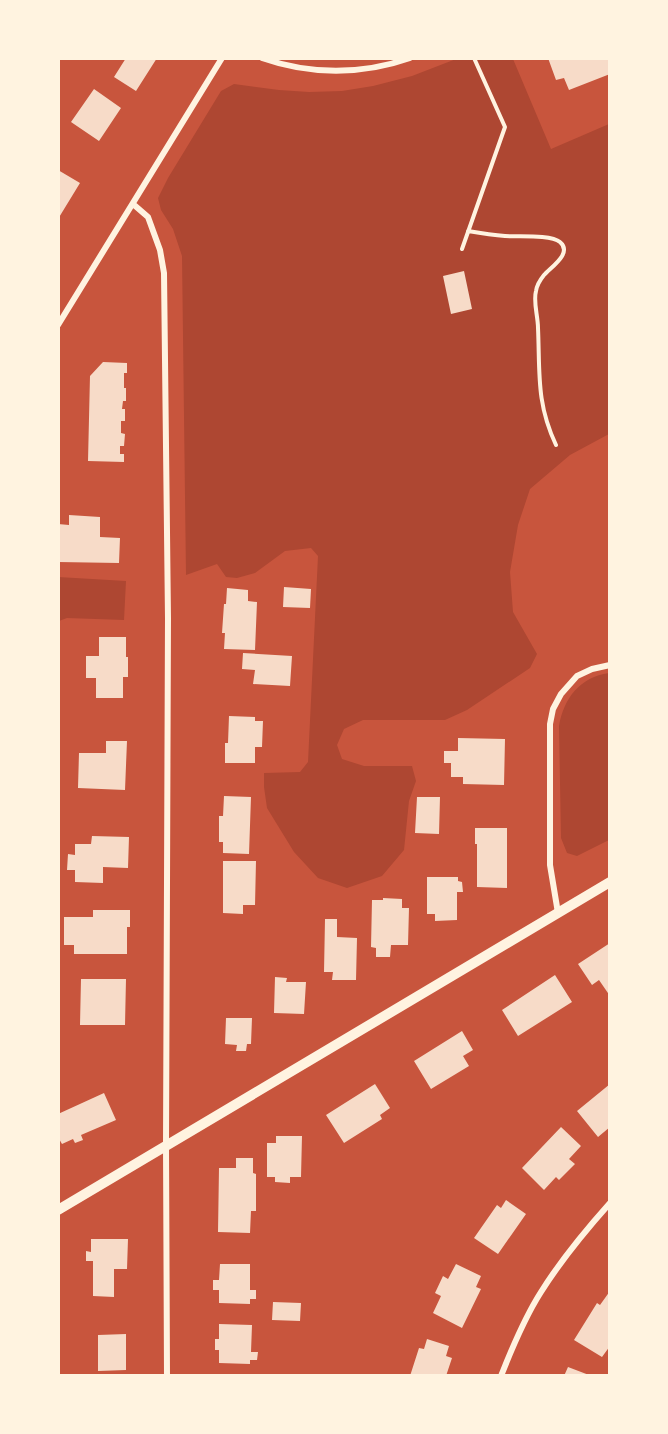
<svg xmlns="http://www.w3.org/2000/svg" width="668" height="1434" font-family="'Space Grotesk',sans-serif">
	<rect width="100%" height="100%" fill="#c8553d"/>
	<!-- green -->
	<path fill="#ae4732" d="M456,59h57l38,90 58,-25v310l-39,21 -40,34 -12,36 -8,47 3,40 24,42 -7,14 -63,42 -22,10h-82l-19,9 -7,16 5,14 22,7h48l4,15 -7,20 -5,49 -22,26 -35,12 -29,-10 -24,-26 -27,-44 -3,-21v-14l36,-1 8,-10 10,-206 -7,-8 -26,3 -30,22 -18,5 -11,-1 -9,-13 -31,11 -4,-319 -9,-27 -12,-19 -3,-12 10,-20 53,-87 13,-7 45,6 30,2 33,-1 31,-5 39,-10z
		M58,577l68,4 -2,39 -57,-2 -8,3z
		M609,673v167l-32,16 -10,-3 -6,-15 -2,-112c5,-28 21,-49 50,-53z"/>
	<!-- building -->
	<path fill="#f7dbc8" d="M126,58h31l-21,33 -22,-14z
		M548,58h62v16l-41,16 -5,-12 -8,2z
		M94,89l27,19 -22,33 -28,-19z
		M58,170l22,13 -22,36z
		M464,271l8,38 -21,5 -8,-38z
		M103,362l24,1v10h-3v15h2v13h-3l-1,8h3v12h-4v12l4,1 -1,12h-4v8h4v8l-36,-1 2,-85z
		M69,515l31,2v20l20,1 -1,25 -61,-1v-38l11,1z
		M284,587l27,2 -1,19 -27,-1z
		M227,588l21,2v11l9,1 -2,48 -31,-1 1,-16h-3l2,-29h2z
		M99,637h27v20h2v20h-5v21h-27v-20h-10v-22h13z
		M243,653l49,3 -2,30 -37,-2 2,-14 -13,-1z
		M229,716l26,1v4h8l-1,26h-7v16h-30v-20h3z
		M458,738l47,1 -1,46 -41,-1v-7h-12v-14h-7v-12h14z
		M106,741h21l-2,49 -47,-2 1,-35h27z
		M224,796l27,1 -2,57 -26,-1v-11h-4v-26h4z
		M417,797h23l-1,37 -24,-1z
		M475,828h32v60l-30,-1v-43h-2z
		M92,836l37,1 -1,31 -25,-1v16l-28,-1v-12h-8l1,-16 7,1v-11h16z
		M223,861h33l-1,44h-12v9l-20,-1z
		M427,877h31v4l4,1 1,10h-6v28l-22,1v-7h-8z
		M383,898l19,1v9h7l-1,37h-17l-1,12h-14v-9l-5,-1 1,-47h11z
		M93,910h37v17h-3v27h-53v-9h-10v-28h29z
		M325,919h12v18l20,1 -1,42h-24l1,-8h-9z
		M610,943v53l-11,-16 -7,5 -14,-21z
		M555,975l17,27 -54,34 -16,-26z
		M275,977l12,1 -1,4h20l-2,32 -30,-1z
		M81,979h45l-1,46h-45z
		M226,1018h26l-1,26h-4l-1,7h-10l1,-6 -12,-1z
		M462,1031l11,19 -10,6 6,10 -38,23 -17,-28z
		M375,1084l15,24 -10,7 2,4 -38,24 -18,-28z
		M610,1084v43l-12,10 -21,-26z
		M104,1093l12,27 -35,15 2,5 -8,3 -2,-4 -11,5 -4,-7v-23z
		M561,1127l20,19 -12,13 6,5 -16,16 -3,-3 -12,13 -22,-22z
		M276,1136h26l-1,41h-11v6l-15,-1v-5h-8v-34h9z
		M236,1158h17v15l3,1v37h-5l-1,22 -32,-1 1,-64h17z
		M506,1200l20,14 -28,40 -24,-16 23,-33 4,3z
		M91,1239h37l-1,30h-13v28l-21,-1v-35h-7v-10l5,1z
		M220,1264h30v26h6v9h-6v5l-31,-1v-13h-6v-10h6z
		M456,1264l25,12 -5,11 5,2 -19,39 -29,-15 8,-17 -6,-3 8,-17 5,3z
		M610,1291v55l-8,11 -28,-17 23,-37 3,2z
		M273,1302l28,1 -1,18 -28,-1z
		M219,1324l33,1 -1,27h7l-1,8h-7v4l-31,-1v-13h-4v-11h4z
		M126,1334v36l-28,1v-36z
		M427,1339l22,7 -3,10 6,2 -6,18h-36l9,-28 5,1z
		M568,1367l21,8v1h-25z"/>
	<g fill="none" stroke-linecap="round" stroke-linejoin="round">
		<!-- path -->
		<path stroke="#fff3e0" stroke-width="4" d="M468,231c12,2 25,4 37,5 12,1 46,-2 55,6 13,11 -9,25 -16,33 -4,5 -7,9 -8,16 -3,11 2,25 2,37 2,44 -2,75 18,117
			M462,249l43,-122 -31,-69"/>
		<!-- minor -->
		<path stroke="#fff3e0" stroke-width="6" d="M262,58c48,17 100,17 148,0
			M133,204l15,13 12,33 4,23 4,345 -2,528 1,230
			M58,325l164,-267
			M558,913l-8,-48v-141l3,-15 8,-15 16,-18 15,-7 18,-4
			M501,1376c11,-28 24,-59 40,-84 20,-32 44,-61 69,-89"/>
		<!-- tertiary -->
		<path stroke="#fff3e0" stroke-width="10" d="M58,1210l552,-328"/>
	</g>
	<!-- border -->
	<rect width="668" height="1434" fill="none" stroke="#fff3e0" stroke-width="120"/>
</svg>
